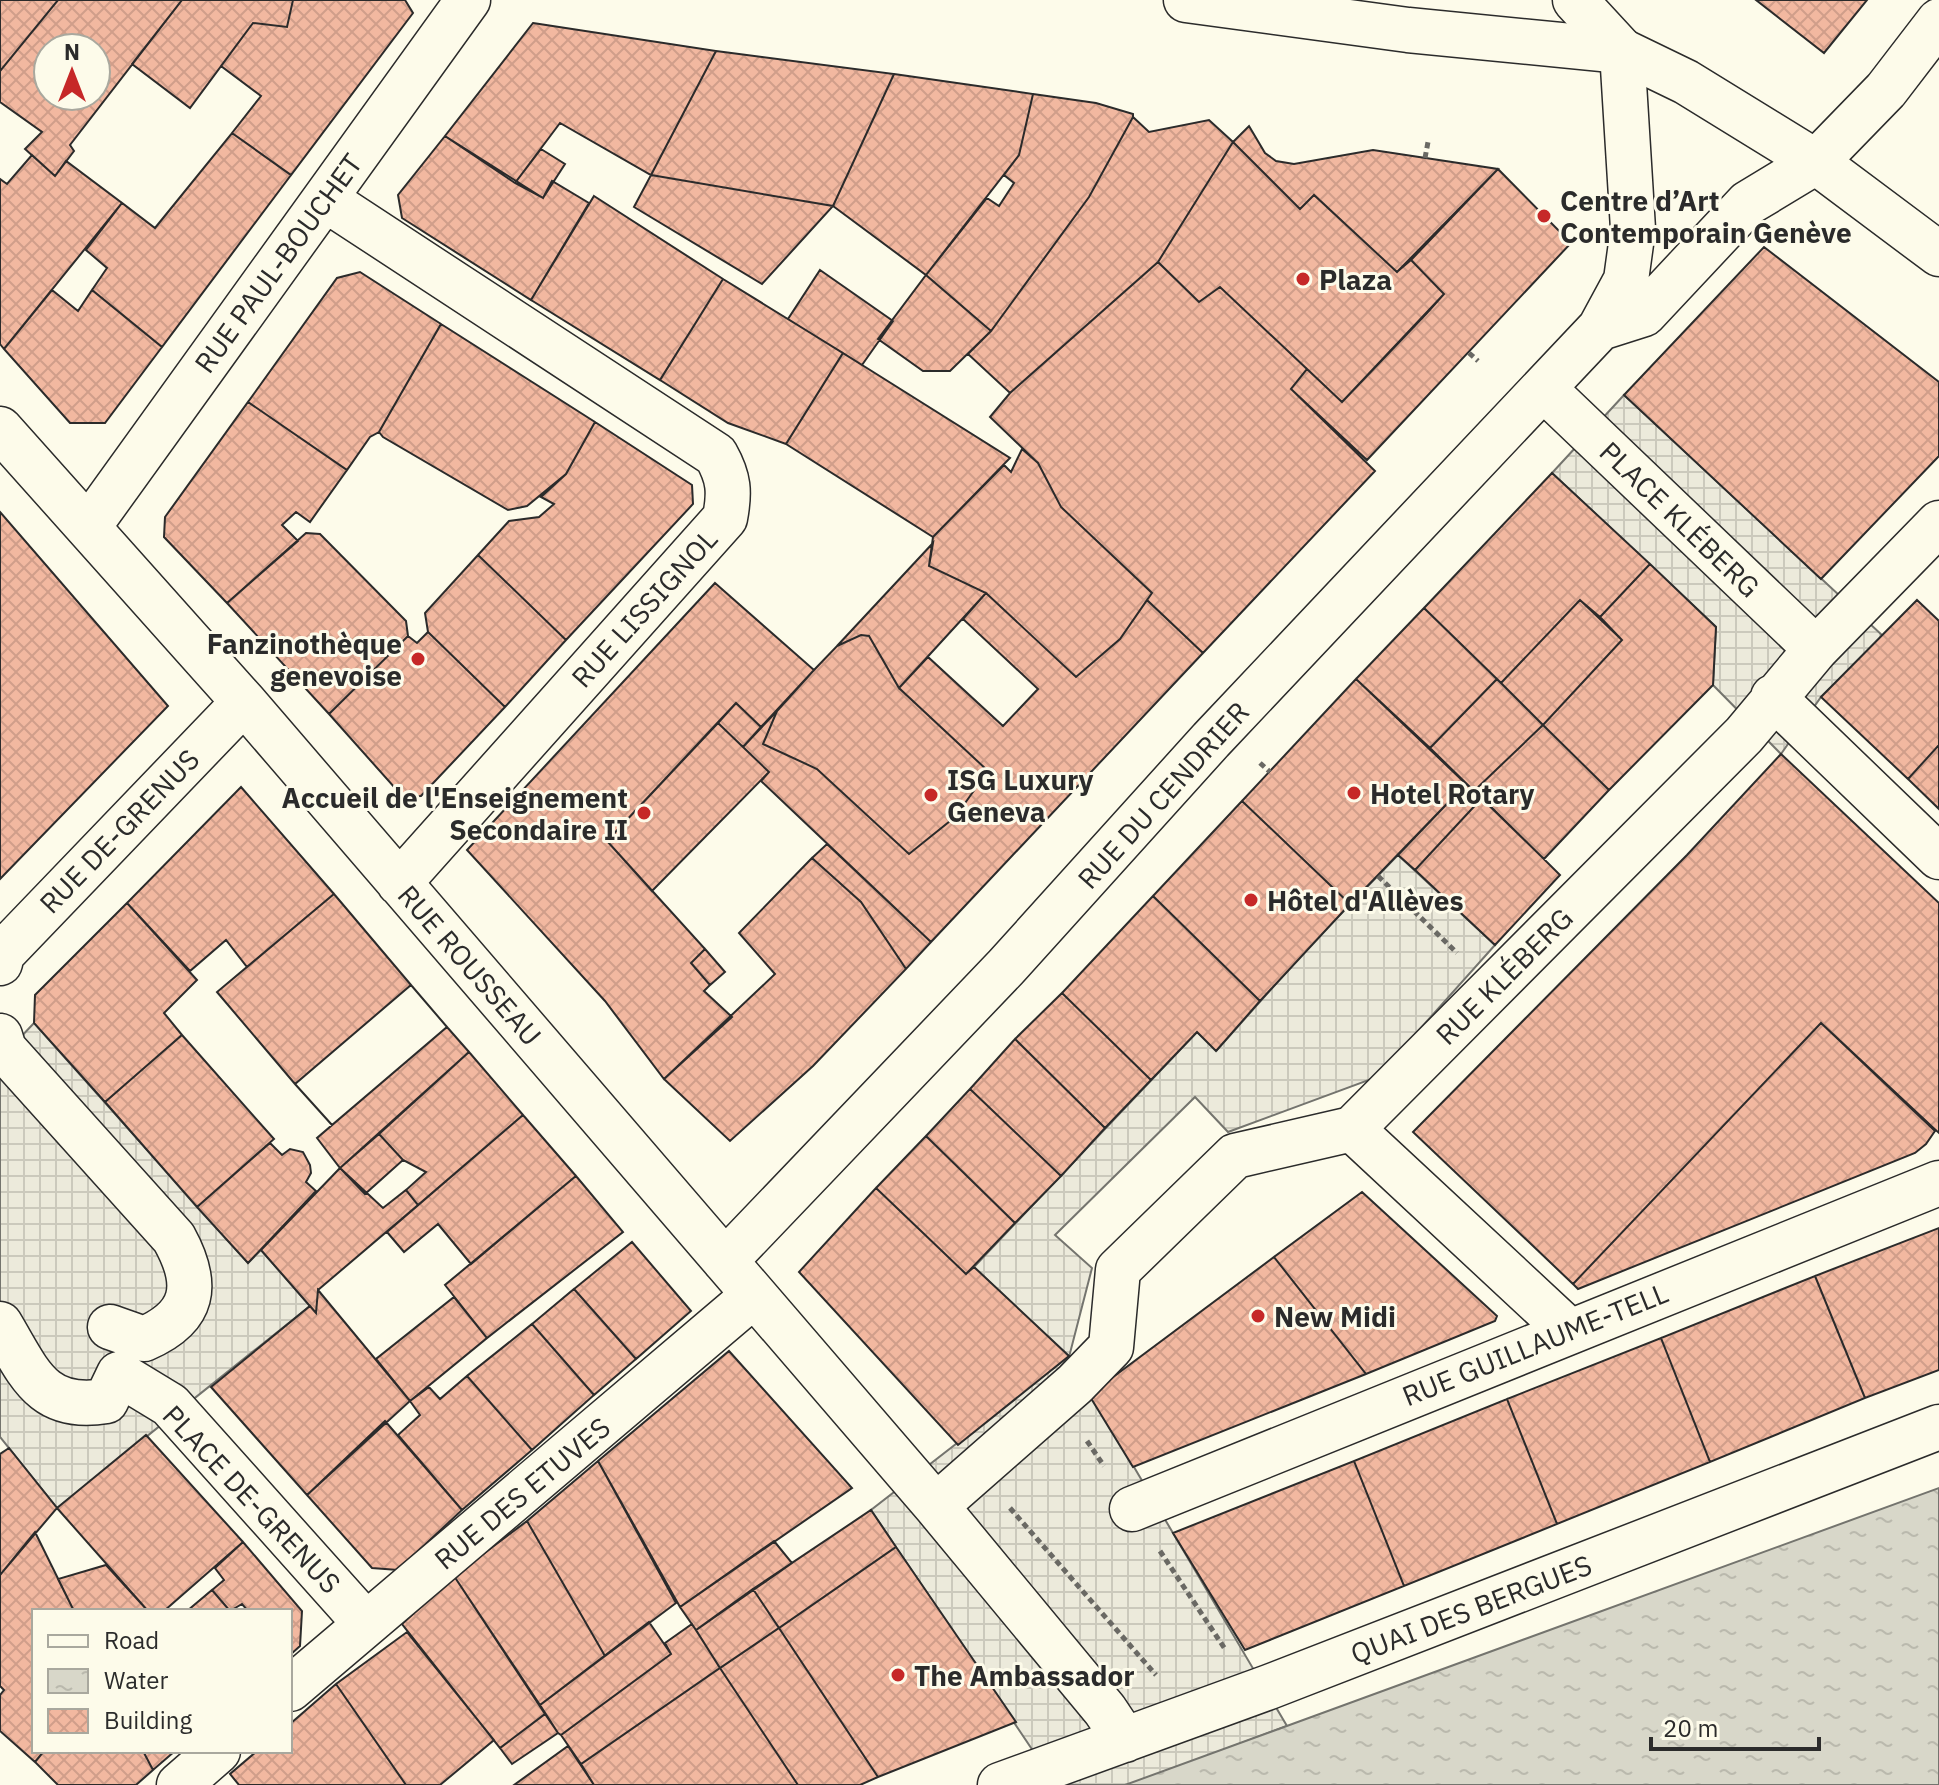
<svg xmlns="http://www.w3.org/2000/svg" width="1939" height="1785" font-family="'IBM Plex Sans',sans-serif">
	<defs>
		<pattern id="plaza-grid" width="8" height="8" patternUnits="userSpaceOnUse" patternTransform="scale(2)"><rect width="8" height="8" fill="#eceadb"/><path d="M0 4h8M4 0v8" fill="none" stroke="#cbc9bc"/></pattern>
		<pattern id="water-ripples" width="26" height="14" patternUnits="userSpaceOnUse" patternTransform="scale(2)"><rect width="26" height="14" fill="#d8d7c9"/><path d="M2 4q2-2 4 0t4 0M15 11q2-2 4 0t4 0" fill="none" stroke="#bab9ad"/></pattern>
		<pattern id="building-cross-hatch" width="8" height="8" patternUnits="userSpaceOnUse" patternTransform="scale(2)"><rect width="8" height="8" fill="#f2b8a0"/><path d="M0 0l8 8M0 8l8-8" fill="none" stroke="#d09e8a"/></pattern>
	</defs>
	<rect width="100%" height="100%" fill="#fdfbea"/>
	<!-- plaza -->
	<path fill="url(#plaza-grid)" stroke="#74746e" stroke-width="2" d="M1624,395l259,241 -62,61 -40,57 -68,-69 3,-58 -164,-154z
		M1398,855l97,90 -118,132 -149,55 -33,-35 -140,138 37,33 -23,89 218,369 -157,59h-74l-185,-275 197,-153 -94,-90 223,-235 20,18 89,-100z
		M34,1023l214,240 13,-13 49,56 -253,202 -57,-71v-378z"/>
	<!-- water -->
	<path fill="url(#water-ripples)" stroke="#74746e" stroke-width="2" d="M1939,1488v297h-814z"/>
	<!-- building -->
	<path fill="url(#building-cross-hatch)" stroke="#2b2b2b" stroke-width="2" fill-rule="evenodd" d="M0,0h58l-58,71z
		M58,0h124l-112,145 4,6 -19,25 -30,-27 17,-17 -42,-30v-31zM48,48h48v48h-48z
		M182,0h111l-6,27 -34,-4 -63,85 -58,-44z
		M293,0h112l8,13 -122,162 -59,-42 29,-37 -40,-30 32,-43 34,4z
		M1756,0h111l-43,53z
		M533,23l183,28 -65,124 -91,-52 -45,60 -70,-47z
		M716,51l178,23 -61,132 -182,-31z
		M894,74l139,20 -14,61 -93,120 -93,-69z
		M1033,94l63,9 37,11v3l-44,80 -98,134 -65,-56 61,-77 12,8 15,-23 -10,-8 15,-20z
		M1133,117l16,15 60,-12 24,22 -75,120 -148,131 -42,-39 23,-23 98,-134z
		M1249,126l16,27 11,8 18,3 79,-14 125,19 -101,103 -83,-77 -14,14 -67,-67z
		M232,133l59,42 -129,172 -70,-57 15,-22 -21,-18 36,-47 33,25z
		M445,136l98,62 9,-17 37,22 -58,97 -129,-82 -4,-23z
		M1233,142l67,67 14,-14 83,77 14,-12 33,34 -102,108 -122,-115 -21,15 -41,-40z
		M541,149l24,15 -22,34 -28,-15z
		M32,155l23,21 11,-15 56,42 -118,146 -4,-5v-165l7,5z
		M1498,169l73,74 -204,217 -76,-71 16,-20 35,33 85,-89 17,-19 -33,-34z
		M651,175l182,31 -71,78 -128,-77z
		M594,196l129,83 -63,101 -129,-80z
		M1764,247l175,135v74l-118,123 -197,-184z
		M1158,262l41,40 21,-15 87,82 -16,20 84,82 -172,182 -56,-53 5,-7 -91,-86 -23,-44 -48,-46 20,-24z
		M820,270l73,51 -31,44 -74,-46z
		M360,272l81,52 -62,108 -9,5 -23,33 -99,-68 89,-124z
		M926,275l65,56 -41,40h-27l-45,-32z
		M723,279l120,74 -57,91 -58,-21 -68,-43z
		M52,290l26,21 14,-21 70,57 -57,76h-35l-66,-74z
		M441,324l154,98 -29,52 -39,32 -19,4 -125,-73 -4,-5z
		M843,353l167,105 -77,79 -147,-93z
		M248,402l99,68 -37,52 -14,-10 -14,13 16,16 -71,62 -63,-66 1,-20z
		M595,422l97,63 1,19 -127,136 -88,-85 31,-34 30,-4 15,-13 -13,-7 25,-23z
		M1022,449l16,14 23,44 91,86 -32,46 -44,38 -90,-84 -57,-27 4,-29 71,-72 7,7z
		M1552,473l98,91 -50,53 -20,-17 -79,83 -77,-75z
		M0,512l168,194 -168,173z
		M306,533l14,1 86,87 2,15 -79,78 -102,-111z
		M933,543l-4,23 57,27 -87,95 -30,-52 -8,-1 -24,11z
		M478,555l88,85 -61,67 -77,-75 -3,-19z
		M1650,564l66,63 -3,58 -104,105 -66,-65 79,-85 -22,-23z
		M715,583l99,87 -53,57 -25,-24 -129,138 98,108 -14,14 19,22 -6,6 28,26 -68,62 -59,-78 -138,-151z
		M986,593l90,84 44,-38 27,-39 56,53 -272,289 -170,-161 8,-9 -26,-25 34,-36 -14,33 54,25 92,85 46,-37 33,-46 -89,-83 29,-31 75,69 35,-37 -75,-70z
		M1580,600l42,40 -79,85 -42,-42z
		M1917,600l22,21v124l-31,34 -87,-82z
		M1424,608l73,71 -67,69 -74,-69z
		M428,632l77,75 -84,89 -18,1 -74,-83 79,-78 9,7z
		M861,635l8,1 30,52 89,83 -33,46 -46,37 -92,-85 -54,-25 14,-33 37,-41 23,-24z
		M1356,679l110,105 -116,120 -108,-103z
		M1497,679l46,46 -69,66 -44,-43z
		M736,703l25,24 -18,20 -25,-24z
		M718,723l51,49 -117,119 -45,-50z
		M1543,725l66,65 -65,69 -70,-68z
		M1939,745v64l-31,-30z
		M1781,754l158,149v230l-118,-110 -248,261 -160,-152 274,-277z
		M1466,784l16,14 -67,72 -17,-15z
		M241,787l93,107 -87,73 -21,-27 -36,31 -63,-68z
		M1482,798l78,77 -65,70 -80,-75z
		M1242,801l108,103 -90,97 -107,-105z
		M827,844l104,98 -25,27 -45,-67 -49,-44z
		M812,858l49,44 45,67 -93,97 -83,75 -66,-62 111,-105 -36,-41z
		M334,894l77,91 -116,99 -78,-92z
		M1153,896l107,105 -44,50 -19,-19 -46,48 -89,-87z
		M127,903l70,77 -33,33 18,22 -77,67 -71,-79 1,-28z
		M705,949l20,23 -15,13 -19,-22z
		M411,985l36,42 -115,98 -37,-41z
		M411,985l36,42 -115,98 -37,-41z
		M1062,993l89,87 -46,48 -90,-89z
		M1821,1023l114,108 -9,13 -11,9 -337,136 -5,-5z
		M447,1027l22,25 -129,116 -23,-30z
		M182,1035l92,104 -77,68 -92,-105z
		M1015,1039l90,89 -44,48 -91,-87z
		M469,1052l54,63 -105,90 -12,-15 20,-18 -23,-12 -24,-26z
		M970,1089l91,87 -46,47 -89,-87z
		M523,1115l53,61 -105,88 -33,-40 -34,28 -17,-20z
		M379,1134l24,26 -38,34 -25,-26z
		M926,1136l89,87 -49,51 -90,-86z
		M270,1143l12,12 8,-6 13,3 7,13 1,8 -5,9 10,9 -68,72 -51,-56z
		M340,1168l43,40 23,-18 12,15 -100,85 -2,23 -55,-63z
		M576,1176l47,56 -136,106 -42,-53z
		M876,1188l90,86 8,-7 95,89 -111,89 -159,-173z
		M1362,1192l135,124 -2,5 -129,53 -92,-117z
		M1939,1228v142l-74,28 -50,-122z
		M632,1242l59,69 -55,48 -62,-70z
		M1274,1257l92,117 -233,93 -44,-72z
		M1815,1276l50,122 -155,64 -49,-124z
		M574,1289l62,70 -42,36 -62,-71z
		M318,1290l92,111 -103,94 -96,-108 99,-81 6,7z
		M454,1297l33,41 -77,63 -34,-42z
		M532,1324l62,71 -62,55 -65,-74z
		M1661,1338l49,124 -153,62 -50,-125z
		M729,1351l123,137 -172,119 -82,-146z
		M467,1376l65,74 -70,60 -64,-75 22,-20 -10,-14 19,-14 11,12z
		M1507,1399l50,125 -153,62 -50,-125z
		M385,1421l77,89 -64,60 -26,-2 -65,-73z
		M146,1435l97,107 -79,69h-16l-91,-103z
		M9,1448l48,60 -57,67v-121z
		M598,1461l78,142 -71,53 -78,-135z
		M1354,1461l50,125 -159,64 -72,-117z
		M871,1510l25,37 -117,81 -26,-39z
		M527,1521l78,135 -65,49 -86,-129z
		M35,1532l39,79h-40v140h10l-9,11 -35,-31v-36l4,-5 -4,-4v-111z
		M774,1541l18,22 -96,67 -16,-23z
		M243,1542l59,69 -2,35 -10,9v-44h-42l-6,-7 -12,7 -18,-21 12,-10 -9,-12z
		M896,1547l120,175 -138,55 -99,-149z
		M106,1565l42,46h-74l-16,-32z
		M454,1576l91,138 -45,34 -98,-124z
		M753,1589l26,39 -59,40 -24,-38z
		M212,1590l18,21h-43z
		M649,1622l22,32 -110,81 -3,-2 -18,-28z
		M692,1624l28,44 -139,96 -20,-29 110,-81 -6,-11z
		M779,1628l99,149 -18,8h-62l-78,-117z
		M407,1632l87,108 -54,45h-34l-70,-101z
		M720,1668l78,117h-204l-13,-21z
		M336,1684l70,101h-167l-9,-11 27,-23h33v-27z
		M545,1714l13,19 -46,31 -12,-16z
		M568,1746l26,39h-80z
		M44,1751h99l10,19 -17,15h-78l-23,-23z
		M143,1751h32l-22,19z"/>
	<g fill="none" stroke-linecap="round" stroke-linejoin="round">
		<defs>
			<path id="street" d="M1575,0l47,51 11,178 -7,51 -26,48
				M325,199l391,256c13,23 14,37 9,63l-326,365
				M1544,389l272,260
				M0,429l244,273 692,804 169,204 20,30
				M89,526l379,-526
				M1773,697l166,160
				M0,963l2,-9 242,-252
				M0,1036l4,13 170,189c26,47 21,79 -30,101l-34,-12
				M1352,1129l216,201
				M725,1261l281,-294 205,-227 389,-412 44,-14 104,-111 68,-41
				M0,1324c29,48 41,88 106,77l13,-27 51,31 196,219
				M936,1506l139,-122 36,-37 7,-77 117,-114 117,-27 392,-394 72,-86 123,-126
				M1132,1509l807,-326
				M290,1689l463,-393
				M179,1785l39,-34
				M1000,1785l269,-98 670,-260"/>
			<path id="secondary" d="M1186,0l222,30 214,21 64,31 130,80 123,92
				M1816,162l70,-72 53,-69"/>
		</defs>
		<!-- street casing -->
		<use href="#street" stroke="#2b2b2b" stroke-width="47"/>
		<!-- secondary casing -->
		<use href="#secondary" stroke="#2b2b2b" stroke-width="47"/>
		<!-- path -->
		<path stroke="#6a6964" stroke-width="5" stroke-dasharray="6 4" stroke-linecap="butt" d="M1425,158l3,-16
			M1469,353l9,8
			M1260,763l10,9
			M1378,876l79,77
			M1087,1441l17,25
			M1010,1508l146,167
			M1160,1551l65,98"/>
		<!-- street -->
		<use href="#street" stroke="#fdfbea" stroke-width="44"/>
		<!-- secondary -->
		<use href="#secondary" stroke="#fdfbea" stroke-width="44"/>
	</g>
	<!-- markers -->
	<g fill="#c62828" stroke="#fdfbea" stroke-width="3">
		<circle cx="1544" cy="216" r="8"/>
		<circle cx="1303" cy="279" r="8"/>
		<circle cx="418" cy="659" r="8"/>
		<circle cx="1354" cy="793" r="8"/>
		<circle cx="931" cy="795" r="8"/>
		<circle cx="644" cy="813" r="8"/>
		<circle cx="1251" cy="900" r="8"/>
		<circle cx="1258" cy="1316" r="8"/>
		<circle cx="898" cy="1675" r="8"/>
	</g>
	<g text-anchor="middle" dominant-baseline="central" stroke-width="6" stroke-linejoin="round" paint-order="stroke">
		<!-- poi labels -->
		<g font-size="28" font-weight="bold" fill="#2b2b2b" stroke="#fdfbea" text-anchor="start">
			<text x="1560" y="200">Centre d’Art<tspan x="1560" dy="32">Contemporain Genève</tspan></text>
			<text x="1319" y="279">Plaza</text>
			<text x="402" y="643" text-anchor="end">Fanzinothèque<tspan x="402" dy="32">genevoise</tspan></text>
			<text x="947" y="779">ISG Luxury<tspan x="947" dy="32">Geneva</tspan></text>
			<text x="1370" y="793">Hotel Rotary</text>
			<text x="628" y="797" text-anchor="end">Accueil de l'Enseignement<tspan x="628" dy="32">Secondaire II</tspan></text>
			<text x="1267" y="900">Hôtel d'Allèves</text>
			<text x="1274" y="1316">New Midi</text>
			<text x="914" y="1675">The Ambassador</text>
		</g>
		<!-- street labels -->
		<g font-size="28" fill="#2b2b2b" stroke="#fdfbea">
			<text transform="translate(278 263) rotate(-54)">RUE PAUL-BOUCHET</text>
			<text transform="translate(1680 519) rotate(44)">PLACE KLÉBERG</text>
			<text transform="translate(644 608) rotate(-48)">RUE LISSIGNOL</text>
			<text transform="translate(1163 795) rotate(-48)">RUE DU CENDRIER</text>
			<text transform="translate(119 831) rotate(-46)">RUE DE-GRENUS</text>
			<text transform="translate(470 965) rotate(49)">RUE ROUSSEAU</text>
			<text transform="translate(1504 976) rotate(-45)">RUE KLÉBERG</text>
			<text transform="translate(1535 1344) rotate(-22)">RUE GUILLAUME-TELL</text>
			<text transform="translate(522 1493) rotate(-40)">RUE DES ETUVES</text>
			<text transform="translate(252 1499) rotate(47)">PLACE DE-GRENUS</text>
			<text transform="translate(1471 1609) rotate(-21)">QUAI DES BERGUES</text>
		</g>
	</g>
	<!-- legend -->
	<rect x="32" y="1609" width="260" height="144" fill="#fdfbea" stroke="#a9a89e" stroke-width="2"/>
	<rect x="48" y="1635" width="40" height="12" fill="#fdfbea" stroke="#a9a89e" stroke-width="2"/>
	<text x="104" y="1649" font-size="24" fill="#2b2b2b">Road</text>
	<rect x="48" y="1669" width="40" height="24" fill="url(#water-ripples)" stroke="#a9a89e" stroke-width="2"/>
	<text x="104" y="1689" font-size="24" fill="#2b2b2b">Water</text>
	<rect x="48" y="1709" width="40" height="24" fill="url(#building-cross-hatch)" stroke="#a9a89e" stroke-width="2"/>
	<text x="104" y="1729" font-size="24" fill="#2b2b2b">Building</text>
	<!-- north arrow -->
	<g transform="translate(72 72)"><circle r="38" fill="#fdfbea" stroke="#a9a89e" stroke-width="2"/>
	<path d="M0-6L14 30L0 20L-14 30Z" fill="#c62828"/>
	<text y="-12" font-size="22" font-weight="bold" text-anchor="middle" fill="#2b2b2b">N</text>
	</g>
	<!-- scale -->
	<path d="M1651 1737v12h168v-12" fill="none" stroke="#2b2b2b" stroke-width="4"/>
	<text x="1663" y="1737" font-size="24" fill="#2b2b2b" stroke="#fdfbea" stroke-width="6" paint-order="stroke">20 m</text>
</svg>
